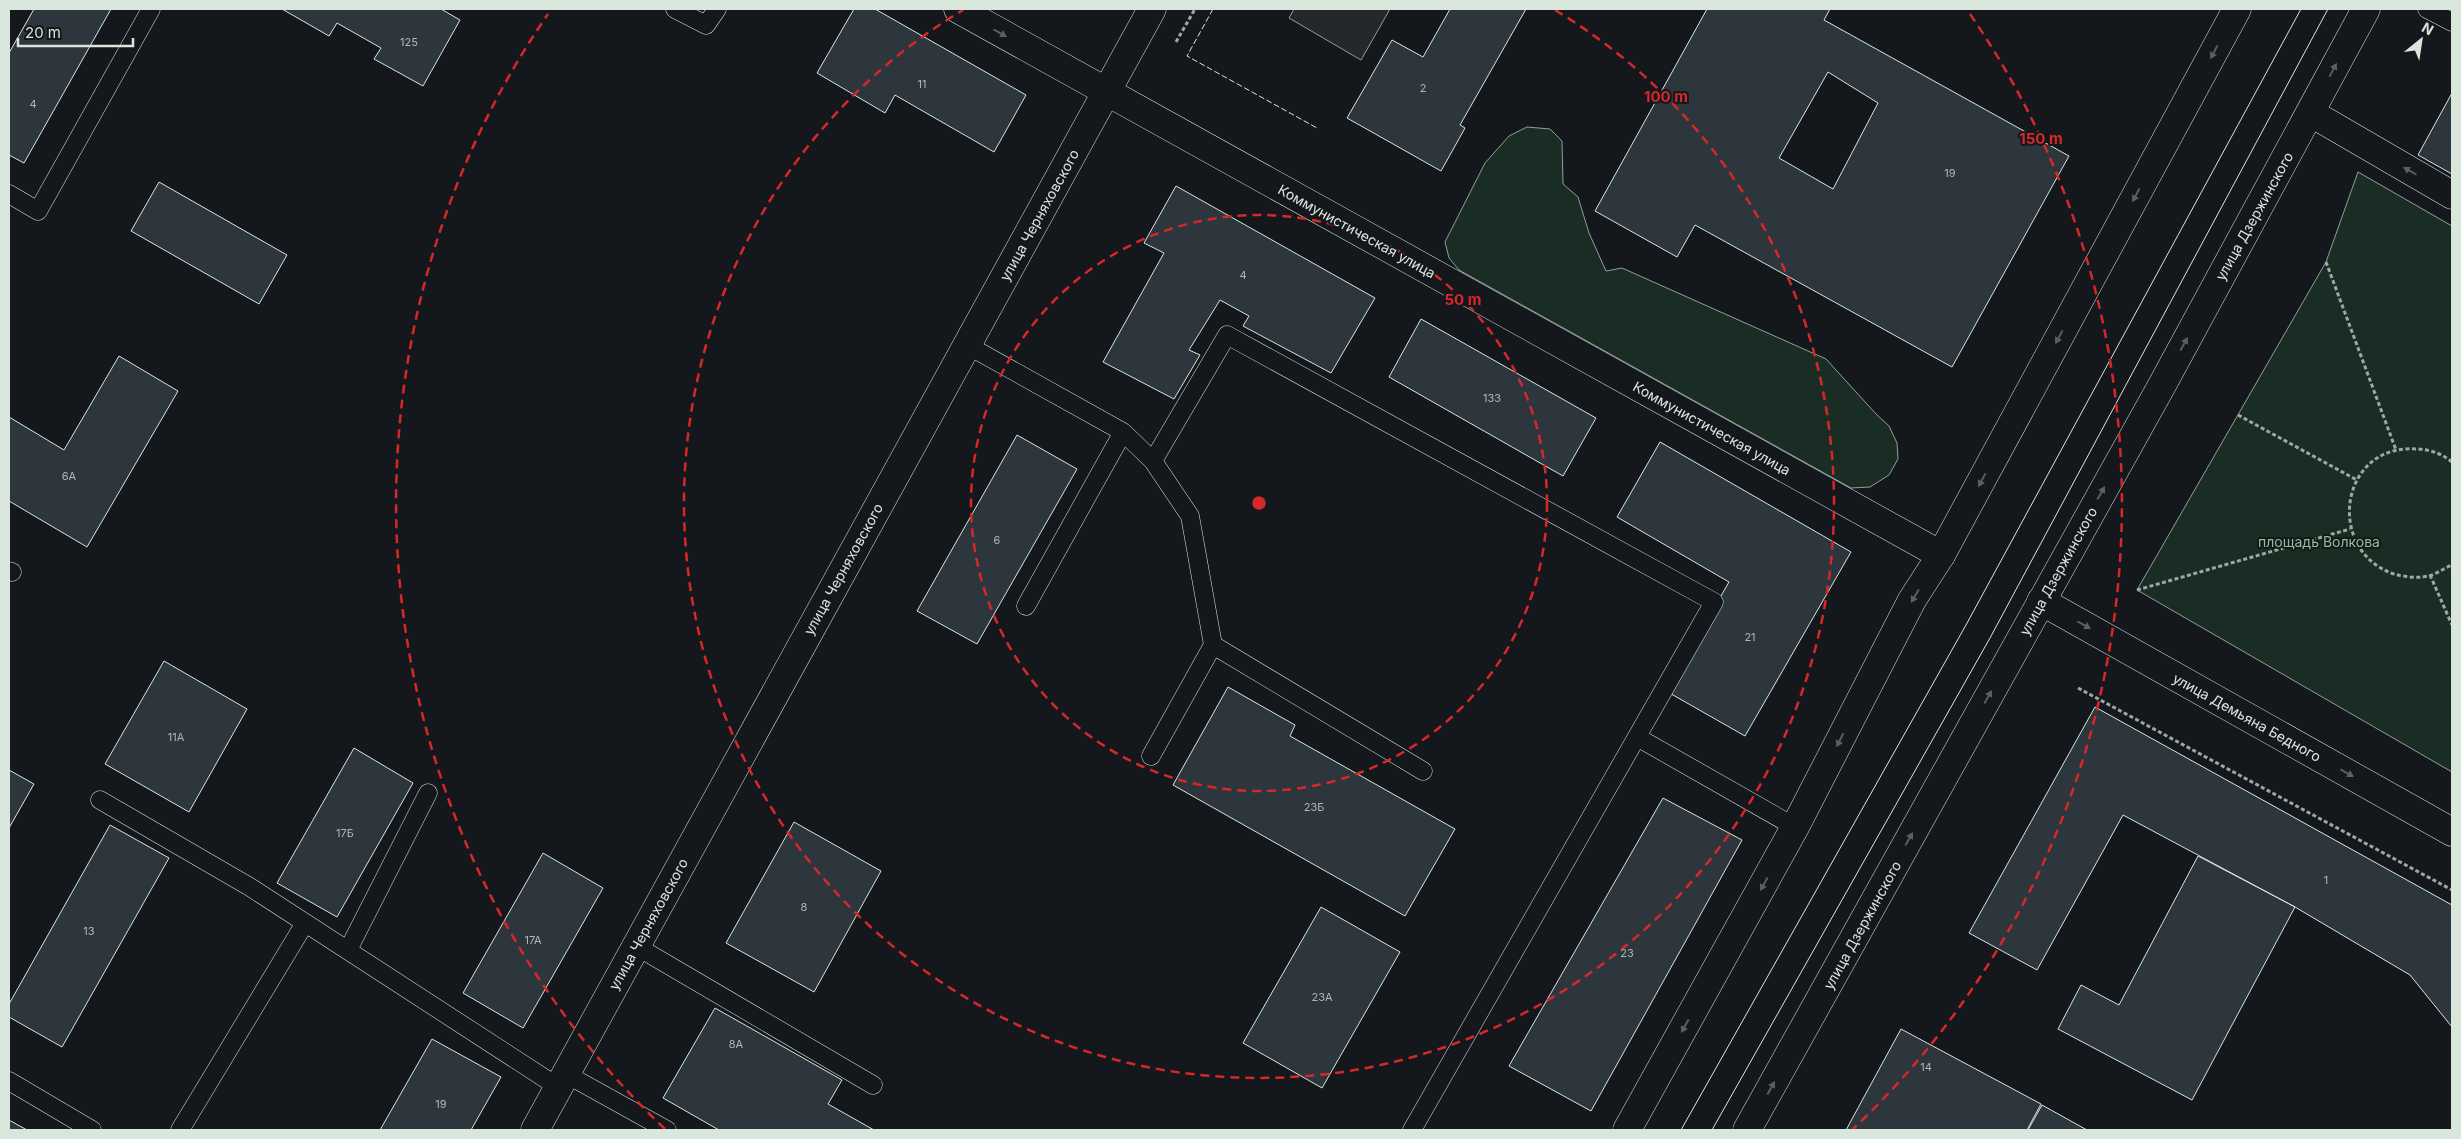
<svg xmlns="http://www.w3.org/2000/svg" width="2461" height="1139" font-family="Inter,sans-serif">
	<rect width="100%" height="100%" fill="#14181c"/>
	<!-- green -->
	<path fill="#1a2d24" stroke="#939e99" d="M1527,127l23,2 12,12 1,43 15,13 11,36 17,38 16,-3 204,91 50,55 13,12 8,17 1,16 -9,16 -19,12 -19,1 -392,-218 -10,-12 -4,-16 40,-79 24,-27z
		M2358,172l94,54v546l-315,-182 189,-328z"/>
	<!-- parking -->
	<path fill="#24282b" stroke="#939e99" d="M1294,9h96l-29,51 -72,-42z"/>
	<!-- building -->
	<path fill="#2c363c" stroke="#d8e6dc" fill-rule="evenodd" d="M34,9h77l-87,154 -15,-8v-102z
		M282,9h159l19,11 -37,66 -49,-27 7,-11 -44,-25 -8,13z
		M854,9h21l151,86 -32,57 -99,-57 -10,18 -68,-40z
		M1450,9h76l-66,116 5,3 -24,43 -94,-53 45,-78 31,17z
		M1707,9h123l-6,11 245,136 -117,211 -257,-142 -18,32 -82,-46zM1828,72l50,31 -45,86 -54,-31z
		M2452,93v81l-34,-19z
		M159,182l128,73 -28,49 -128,-73z
		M1176,186l199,112 -44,75 -88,-47 6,-10 -29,-16 -31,50 11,5 -26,44 -71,-37 61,-109 -20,-10z
		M1421,319l175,99 -33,58 -174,-99z
		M119,356l59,35 -91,156 -78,-46v-84l55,33z
		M1017,435l60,34 -100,175 -60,-33z
		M1660,442l191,110 -106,184 -79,-45 63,-109 -112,-65z
		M164,661l83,48 -58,103 -84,-48z
		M1228,687l67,38 -5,11 165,93 -50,87 -232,-131z
		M2095,707l357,198v122l-42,-52 -115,-68 -172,-92 -86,155 -68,-37z
		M354,748l59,35 -76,134 -60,-34z
		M9,770l25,14 -25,44z
		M1663,798l79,42 -151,271 -82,-45z
		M794,822l87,49 -67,121 -88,-49z
		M110,825l59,33 -107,189 -53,-30v-13z
		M543,853l60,35 -80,140 -60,-35z
		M2198,856l97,51 -103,193 -134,-71 23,-44 38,20z
		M1321,907l79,45 -78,136 -79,-45z
		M715,1008l127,72 -14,24 46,26h-155l-56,-32z
		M1901,1029l140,75 -14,26h-181z
		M432,1039l69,38 -30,53h-91z
		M2042,1105l45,25h-59z
		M9,1120l18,10h-18z"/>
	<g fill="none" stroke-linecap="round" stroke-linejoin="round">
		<defs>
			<path id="lane" d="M675,9l31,16 11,-16
				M2427,9l25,13
				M9,194l29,17 113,-202
				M967,345l156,87 -97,174
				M1123,432l30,29 37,55 23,129 210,126
				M1153,461l74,-126 487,267 -302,528
				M9,571l3,1
				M1637,737l158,90
				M1151,756l62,-111
				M100,800l150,87 308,200
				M636,946l237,139
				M348,950l80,-157
				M566,1074l101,56
				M9,1081l83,49
				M180,1130l125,-207"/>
			<path id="street" d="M958,9l983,546
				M2311,113l141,82
				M2041,601l411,231
				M535,1130l617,-1121"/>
			<path id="secondary" d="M1627,1130l168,-303 117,-227 29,-45 296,-546
				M1747,1130l414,-743 205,-378"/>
		</defs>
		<!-- lane casing -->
		<use href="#lane" stroke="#d8e6dc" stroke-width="19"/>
		<!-- street casing -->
		<use href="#street" stroke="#d8e6dc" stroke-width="29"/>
		<!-- secondary casing -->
		<use href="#secondary" stroke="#d8e6dc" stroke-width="29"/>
		<!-- path -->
		<path stroke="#9da8a2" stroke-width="3" stroke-dasharray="4 2.5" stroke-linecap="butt" d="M1176,42l19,-33
			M2326,262l70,188
			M2238,415l119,65
			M2452,462c-13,-11 -29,-14 -46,-13 -68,4 -78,103 -12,125 11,3 26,5 38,1 7,-3 13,-7 20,-10
			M2430,575l22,50
			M2137,590l213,-61
			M2078,688l374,202"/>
		<!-- lane -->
		<use href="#lane" stroke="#14181c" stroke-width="18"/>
		<!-- street -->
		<use href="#street" stroke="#14181c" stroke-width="28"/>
		<!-- secondary -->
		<use href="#secondary" stroke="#14181c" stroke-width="28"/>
		<!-- tram -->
		<path stroke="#d8e6dc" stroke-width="1" d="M1681,1130l285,-505 335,-616
			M1712,1130l278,-492 338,-629"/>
		<!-- fence -->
		<path stroke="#d8e6dc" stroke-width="1" stroke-dasharray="6 2.5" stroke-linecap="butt" d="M1213,9l-26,47 130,72"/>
	</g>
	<!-- one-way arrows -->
	<defs><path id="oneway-solid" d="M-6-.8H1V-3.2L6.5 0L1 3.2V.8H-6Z" transform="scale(1.25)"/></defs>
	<g fill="#59605f">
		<use href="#oneway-solid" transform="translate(1000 33) rotate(29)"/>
		<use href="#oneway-solid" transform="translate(2214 52) rotate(118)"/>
		<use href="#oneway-solid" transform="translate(2333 70) rotate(-62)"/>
		<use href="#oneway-solid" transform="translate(2410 171) rotate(-150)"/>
		<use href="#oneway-solid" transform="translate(2136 195) rotate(118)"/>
		<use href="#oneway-solid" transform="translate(2059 337) rotate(118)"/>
		<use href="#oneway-solid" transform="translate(2184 344) rotate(-61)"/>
		<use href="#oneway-solid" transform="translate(1982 480) rotate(118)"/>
		<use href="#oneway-solid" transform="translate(2101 493) rotate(-61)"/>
		<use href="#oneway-solid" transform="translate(1915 596) rotate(121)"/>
		<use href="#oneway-solid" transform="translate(2084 625) rotate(29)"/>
		<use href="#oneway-solid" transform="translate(1988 697) rotate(-61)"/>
		<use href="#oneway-solid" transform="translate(1840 740) rotate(117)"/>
		<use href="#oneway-solid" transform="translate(2347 773) rotate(29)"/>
		<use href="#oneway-solid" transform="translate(1909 839) rotate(-61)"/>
		<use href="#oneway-solid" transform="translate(1764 884) rotate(119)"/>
		<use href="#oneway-solid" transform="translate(1685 1026) rotate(119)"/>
		<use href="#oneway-solid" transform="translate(1771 1088) rotate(-61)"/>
	</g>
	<!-- distance rings -->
	<g fill="none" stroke="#d62828" stroke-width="2.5" stroke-dasharray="9 6">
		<circle cx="1259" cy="503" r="288"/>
		<path d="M1555 10A575 575 0 1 1 963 10"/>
		<path d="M665 1129A863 863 0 0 1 548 14M1970 14A863 863 0 0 1 1853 1129"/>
	</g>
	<g text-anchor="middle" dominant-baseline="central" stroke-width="4" stroke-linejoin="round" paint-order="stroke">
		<!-- number labels -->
		<g font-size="11" fill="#adbab4">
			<text x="409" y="42">125</text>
			<text x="922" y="84">11</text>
			<text x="1423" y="88">2</text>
			<text x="33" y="104">4</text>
			<text x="1950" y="173">19</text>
			<text x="1243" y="275">4</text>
			<text x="1492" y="398">133</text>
			<text x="69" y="476">6А</text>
			<text x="997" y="540">6</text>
			<text x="1750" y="637">21</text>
			<text x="176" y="737">11А</text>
			<text x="1314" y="807">23Б</text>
			<text x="345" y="833">17Б</text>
			<text x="2326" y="880">1</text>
			<text x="804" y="907">8</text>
			<text x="89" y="931">13</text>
			<text x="533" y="940">17А</text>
			<text x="1627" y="953">23</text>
			<text x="1322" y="997">23А</text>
			<text x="736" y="1044">8А</text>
			<text x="1926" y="1067">14</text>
			<text x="441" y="1104">19</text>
		</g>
		<!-- street labels -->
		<g font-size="14" fill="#d8e6dc" stroke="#14181c">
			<text transform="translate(1039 215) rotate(-61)">улица Черняховского</text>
			<text transform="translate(2254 216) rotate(-61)">улица Дзержинского</text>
			<text transform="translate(1357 231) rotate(29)">Коммунистическая улица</text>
			<text transform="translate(1712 428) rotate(29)">Коммунистическая улица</text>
			<text transform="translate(843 569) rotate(-61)">улица Черняховского</text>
			<text transform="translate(2058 571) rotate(-61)">улица Дзержинского</text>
			<text transform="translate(2247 717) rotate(29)">улица Демьяна Бедного</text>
			<text transform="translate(648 924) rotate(-61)">улица Черняховского</text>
			<text transform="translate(1862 925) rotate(-61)">улица Дзержинского</text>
		</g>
		<!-- park labels -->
		<g font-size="14" fill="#8ac095" stroke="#14181c">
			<text x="2319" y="541">площадь Волкова</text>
		</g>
	</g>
	<circle cx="1259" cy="503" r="8" fill="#d62828" stroke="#14181c" stroke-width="2.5"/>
	<g font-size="15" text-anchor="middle" font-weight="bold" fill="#d62828" stroke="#14181c" stroke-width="4" stroke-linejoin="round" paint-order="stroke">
		<text x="1666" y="102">100 m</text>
		<text x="2041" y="144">150 m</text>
		<text x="1463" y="305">50 m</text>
	</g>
	<!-- border -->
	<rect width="2461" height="1139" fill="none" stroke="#d8e6dc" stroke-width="20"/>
	<!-- north arrow -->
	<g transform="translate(2421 40) rotate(30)" stroke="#14181c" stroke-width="4" paint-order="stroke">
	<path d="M0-4L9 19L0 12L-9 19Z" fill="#d8e6dc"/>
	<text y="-8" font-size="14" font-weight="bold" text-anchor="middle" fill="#d8e6dc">N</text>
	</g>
	<!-- scale -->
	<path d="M18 38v8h115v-8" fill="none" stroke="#d8e6dc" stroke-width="2.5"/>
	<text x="25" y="38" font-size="15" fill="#d8e6dc" stroke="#14181c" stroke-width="4" paint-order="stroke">20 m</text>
</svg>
